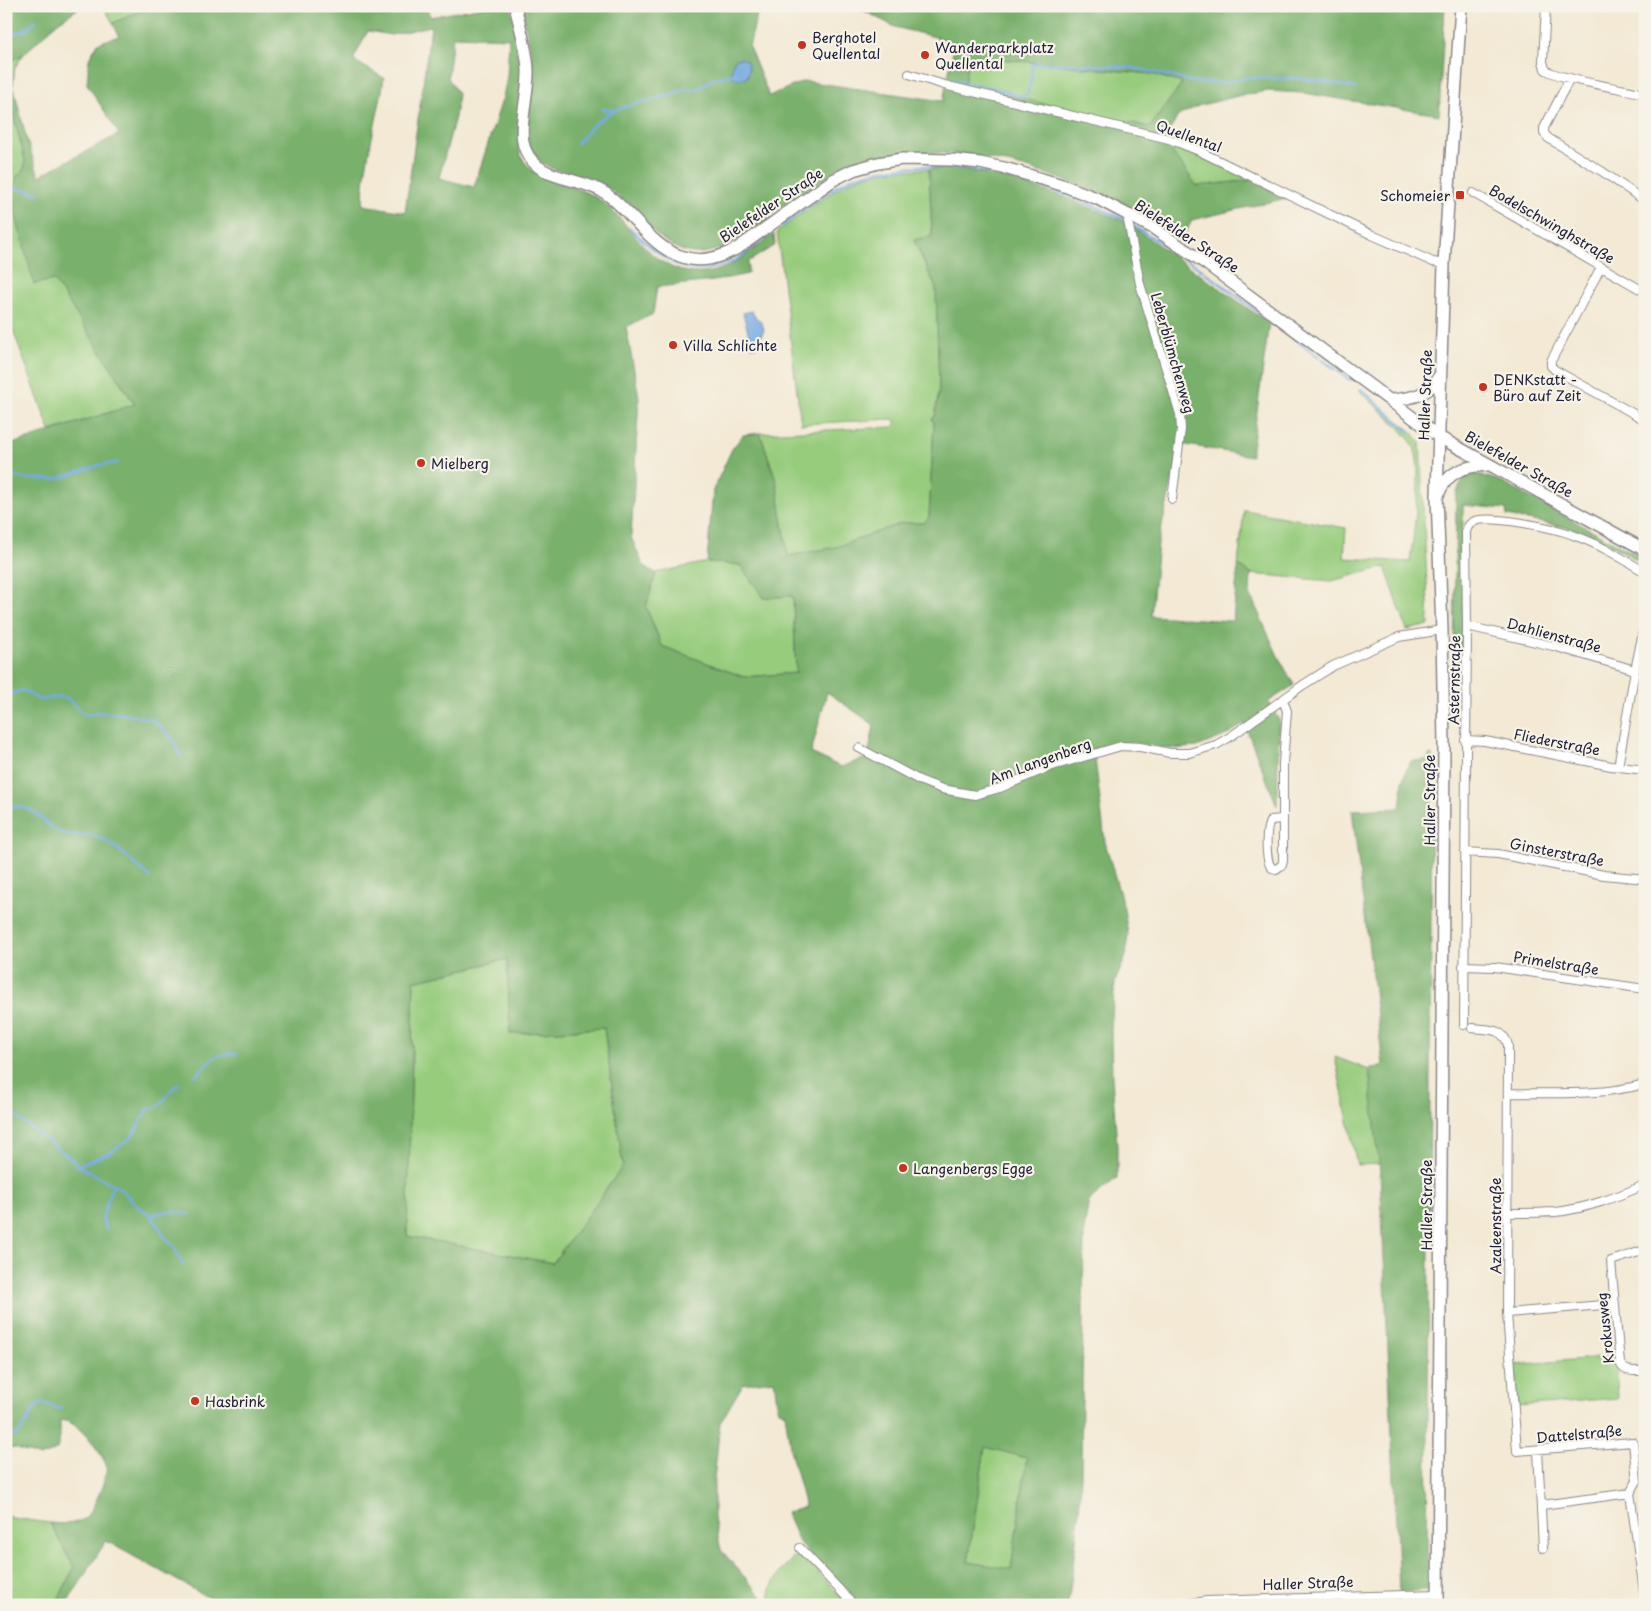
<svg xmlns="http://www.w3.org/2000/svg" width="1651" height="1611" font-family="'Playpen Sans',sans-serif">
	<rect width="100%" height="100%" fill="#f7f3e8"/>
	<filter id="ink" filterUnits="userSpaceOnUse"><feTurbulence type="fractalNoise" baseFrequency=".02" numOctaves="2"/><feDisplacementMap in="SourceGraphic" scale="10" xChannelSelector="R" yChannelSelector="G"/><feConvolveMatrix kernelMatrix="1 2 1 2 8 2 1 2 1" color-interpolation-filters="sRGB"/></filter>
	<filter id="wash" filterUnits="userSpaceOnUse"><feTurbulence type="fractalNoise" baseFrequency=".0096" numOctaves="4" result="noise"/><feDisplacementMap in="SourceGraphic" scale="20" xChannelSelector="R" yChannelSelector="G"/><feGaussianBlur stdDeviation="1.12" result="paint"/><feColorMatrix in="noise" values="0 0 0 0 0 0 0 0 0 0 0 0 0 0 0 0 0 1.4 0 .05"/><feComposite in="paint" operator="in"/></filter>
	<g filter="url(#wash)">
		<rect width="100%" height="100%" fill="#f3e9d4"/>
		<!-- green -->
		<path fill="#97cc7d" stroke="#5c775c" d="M101,6h51l-39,17 -7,-12z
			M24,54l-9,13 -2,18 -7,3 19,72 -1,10 11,114 19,-5 81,126 -85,26 -44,-120v-248z
			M969,56l183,18 31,8 -33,45 -187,-41z
			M1164,141l89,39 -56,6z
			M929,169l3,67 -18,4 22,48 3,102 -4,26 -3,3 2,4 -5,94 -4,6h-23l-66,24 -48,9 -12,-76 -16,-47 133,-6 4,-4 -5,-4 -91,5 -24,-192c25,-18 58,-46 87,-56 20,-7 43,-6 65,-7z
			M1360,389l51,42 9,11 9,183 -22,5 -22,-63 -53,14 -81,-7 -13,-9 6,-55 102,18 -2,30 66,4c3,-26 15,-98 2,-119 -11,-16 -38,-38 -52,-52z
			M707,562l33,3 24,33 29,-2 3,77 -52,4 -82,-31 -16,-39 10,-34z
			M508,959l2,75 94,-6 19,138 -70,97 -146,-27 7,-255z
			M1335,1057l34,13 11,94 -23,1z
			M1616,1356l2,42 -101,8 -2,-41z
			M985,1446l42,12 -16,112 -43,-8z
			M6,1515l6,3 38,5 24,45 -16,32 -1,5h-51z
			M799,1553l50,52h-80c-1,-23 14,-38 30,-52z"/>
		<!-- forest -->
		<path fill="#79b06c" stroke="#4e6954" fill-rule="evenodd" d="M6,6h76l-24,16 -34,32 -18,9z
			M152,6h276l2,11 58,-11h22c6,21 12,42 13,64 1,20 -2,40 -3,60 0,6 -2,14 -1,19 8,35 54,33 78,49 36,23 50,74 101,75 30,1 53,-23 76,-39l1,11 -27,17v12l-34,7 -57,6 -4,27 -27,13 13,70 -8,140 12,28 13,8 -10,34 16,39 82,31 52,-4 -3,-77 -29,2 -24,-33 -33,-3 6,-72 19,-41 11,-14 17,-2 16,47 12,76 48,-9 66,-24h22l5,-6 5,-94 -2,-4 3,-3 4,-26 -3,-102 -22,-48 18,-4 -3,-67 22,-1 31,5 32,8 45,14 65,26 145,102 -18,133 -70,-12 -23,99 -7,73 82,5 5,-56 13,9 -1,20 28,62 16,29 -26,17 11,18 -2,86 -33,-83 -15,11 -32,13 -26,2 -41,-7 -36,8 11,92 19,67 4,25 -2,22 -11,26 -4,47 1,49 5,68v32l-28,22 -5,30 -3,245 -2,41 -11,89h-209l-9,-7 -50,-54 -14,-31 19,-6 -14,-54 -6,-40 -7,-4 -4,-29 -31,4 -23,39 -6,57v39l7,31 43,49 1,6h-543l-116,-64 -40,64h-9l1,-5 16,-32 -24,-45c11,1 26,2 35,-5 8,-7 24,-43 21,-53 -4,-12 -24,-36 -35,-42 -3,-2 -8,-2 -11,-3v17l-3,12 -6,4 -11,4 -25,-9 -9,1v-1003l129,-42 -81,-124 -20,4 -22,-83 5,-25 7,-6 1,-10 -17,-68 6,-3 13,52 12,35 80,-42 -32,-50 2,-25 9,-16 21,-7 -6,-13zM431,26l-26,186 -42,-7c0,-44 15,-84 21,-127l-31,-18 15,-29 23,4zM453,36l56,2 -2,38 -4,21 -29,90 -35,-9 16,-61 3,-23 -10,-16zM827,692l47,33 -6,32 -27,10 -30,-14zM507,959l3,75 94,-6 19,138 -70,97 -146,-27 7,-255zM985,1447l42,11 -16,111 -43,-7z
			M521,6h238l-10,41 20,49 35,-15 139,20 12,-59 -60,-15 -40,-21h590l-6,109 -136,-22 -35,-2 -26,4 -44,11 -20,10 -14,25 33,45 56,-6 34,18 -95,22 -10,20c-86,-59 -254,-123 -352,-64 -15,9 -30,18 -44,28 -25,18 -52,45 -83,49 -39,5 -67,-46 -95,-65 -24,-16 -64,-11 -77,-39 -10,-21 4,-54 2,-78 -1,-21 -8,-43 -12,-65zM969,56l183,18 30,9 -32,44 -186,-41z
			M1478,474l19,6 36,19 112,60v6l-27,-16 -44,-20 -67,-13 -1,-7 -43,-4 -1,217 -8,-71 2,-155c5,-15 5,-20 22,-22z
			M1429,755h3l-5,835 -28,2 -19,-421 -11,-101 14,-5 -31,-255 48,-2 3,-28 3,-10 5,-9 18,-1z
			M1422,1598l4,2 -50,4 3,-4z
			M1366,1600l2,4 -35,1 1,-4z"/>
		<!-- water -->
		<path fill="#76abe4" stroke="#4c6690" d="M741,58l6,3 2,8 -2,9 -11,1 -5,-5 3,-14z
			M752,311c2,8 11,9 12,19l-5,10 2,5 -9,2 -9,-34z"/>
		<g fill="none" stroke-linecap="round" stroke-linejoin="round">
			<!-- stream -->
			<path stroke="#76abe4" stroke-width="2.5" d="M6,39l6,-5 13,-4 10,-9
				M953,80l41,8 26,8 7,-1 5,-18v-12l6,-2 91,4 71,16 10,-1 13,1 29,-6 29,2 12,-1 28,3 34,7
				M601,109l13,1
				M577,143c7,-7 13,-16 21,-22 21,-16 45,-19 70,-25 12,-3 15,-10 29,-6l15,-11 21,-5
				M6,187l20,3 12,4
				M781,226c23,-16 46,-37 72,-48 16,-7 35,-9 52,-11 79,-6 148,20 219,52
				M1134,226l61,39 155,115
				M630,228c31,30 61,56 105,32 12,-7 23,-17 34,-26
				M1361,389l48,43
				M6,475l23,4h28l43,-14 18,-2
				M6,695l17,-5 16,10 19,-3 9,1 13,13 7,4 13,-3 23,2 30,6 19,18 9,19
				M6,807c6,0 14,-1 20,1 11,4 21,17 31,23 12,7 26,1 38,5 23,8 37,27 55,41
				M195,1076c18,-17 15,-22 42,-22
				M6,1109l67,51 5,6 42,22 16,17 15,10 15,23 8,9 9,18
				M78,1166l31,-13 22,-15 17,-29c20,-2 16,-18 31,-25
				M152,1215c13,-5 23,-4 37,-1
				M106,1229l-4,-11 11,-34
				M6,1436l13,-2 16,-26 7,-5 19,6"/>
		</g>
	</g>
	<g filter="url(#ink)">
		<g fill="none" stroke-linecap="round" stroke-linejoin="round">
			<defs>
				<path id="minor" d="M1546,6l-3,55c0,1 2,7 2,8 8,9 84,21 100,25
					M909,74l35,11 225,54 28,11 173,84 63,28 11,2
					M1570,78l-26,50v5l4,5 55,34 42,29
					M1473,193l172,99
					M1130,214l-2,7 12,63 40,130 1,15 -9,70
					M1601,267l-50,94v5l4,4 90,50
					M1467,626l86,20 82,24
					M1465,740l20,1 126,25 34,4
					M859,748l60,32 23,9 33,6 25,-7 49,-21 72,-21 19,1 30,6h19l27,-8 14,-8 73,-52 30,-19 66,-29 43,-7
					M1618,767l17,-97 10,-47
					M1282,819l-11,1c-6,7 -6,42 1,48l4,1 6,-4 1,-4v-98l4,-52 -4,-11
					M1465,852l33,2 106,21 41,4
					M1463,966l32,1 150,22
					M1464,1025l3,-399 -1,-94c1,-5 4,-9 9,-11 16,-6 81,7 98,14 26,9 49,23 72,37
					M1472,1028c15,2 31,-1 36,17l-1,268 10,138 116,-9 4,39
					M1509,1093c46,0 91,3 136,-9
					M1508,1213c15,0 31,0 47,-1 31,-3 61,-15 90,-27
					M1645,1250l-34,11 9,102c5,11 14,7 25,8
					M1507,1313l108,-9
					M1538,1450l5,98
					M1637,1481l-7,12 15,105
					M1542,1505l88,-12
					M800,1548l54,57
					M1180,1605l27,-4 231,-7"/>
				<path id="secondary" d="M515,6c5,21 12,43 13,64 1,22 -11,60 -3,79 13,33 54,27 80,44 27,18 44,52 75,63 21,8 39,2 58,-8l95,-68 20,-10 25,-7 24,-4 50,1 28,3 28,6 54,16 34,13 57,30 55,37 231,172 206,113
					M1391,400c23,-2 36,-4 49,-25
					M1438,495c9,-24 27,-29 50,-30
					M1438,1605l6,-859 -2,-116 -5,-133 1,-36 6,-197 17,-258"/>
			</defs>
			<!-- minor casing -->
			<use href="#minor" stroke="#8a8688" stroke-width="10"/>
			<!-- secondary casing -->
			<use href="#secondary" stroke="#8a8688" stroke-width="14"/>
			<!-- minor -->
			<use href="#minor" stroke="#fff" stroke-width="8"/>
			<!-- secondary -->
			<use href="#secondary" stroke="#fff" stroke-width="11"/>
		</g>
	</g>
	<!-- markers -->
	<g fill="#c8321e" stroke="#f7f3e8" stroke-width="2">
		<circle cx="802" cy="45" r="5"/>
		<circle cx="925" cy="55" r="5"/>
		<rect x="1455" y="190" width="10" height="10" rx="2.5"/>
		<circle cx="673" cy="345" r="5"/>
		<circle cx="1483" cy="387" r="5"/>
		<circle cx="421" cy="463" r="5"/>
		<circle cx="903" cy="1168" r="5"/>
		<circle cx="195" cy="1401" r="5"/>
	</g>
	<g text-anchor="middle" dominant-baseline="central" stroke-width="4.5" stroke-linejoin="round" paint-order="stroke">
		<!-- poi labels -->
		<g font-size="14" fill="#22223b" stroke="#f7f3e8" text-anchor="start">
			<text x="812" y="37">Berghotel<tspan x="812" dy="16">Quellental</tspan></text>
			<text x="935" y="47">Wanderparkplatz<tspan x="935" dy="16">Quellental</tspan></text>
			<text x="1450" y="195" text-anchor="end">Schomeier</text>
			<text x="683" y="345">Villa Schlichte</text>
			<text x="1493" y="379">DENKstatt -<tspan x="1493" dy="16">Büro auf Zeit</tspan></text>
			<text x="431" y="463">Mielberg</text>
			<text x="913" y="1168">Langenbergs Egge</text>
			<text x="205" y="1401">Hasbrink</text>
		</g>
		<!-- street labels -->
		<g font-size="14" fill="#22223b" stroke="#f7f3e8">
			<text transform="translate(1189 136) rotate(20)">Quellental</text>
			<text transform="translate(771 205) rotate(-34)">Bielefelder Straße</text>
			<text transform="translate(1552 224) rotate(30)">Bodelschwinghstraße</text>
			<text transform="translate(1187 236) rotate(33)">Bielefelder Straße</text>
			<text transform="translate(1173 353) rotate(74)">Leberblümchenweg</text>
			<text transform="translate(1425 395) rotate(-88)">Haller Straße</text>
			<text transform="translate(1519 464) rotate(29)">Bielefelder Straße</text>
			<text transform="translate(1554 635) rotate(15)">Dahlienstraße</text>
			<text transform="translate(1454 680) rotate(-89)">Asternstraße</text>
			<text transform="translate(1557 742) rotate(11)">Fliederstraße</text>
			<text transform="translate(1040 761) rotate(-20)">Am Langenberg</text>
			<text transform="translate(1429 800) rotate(-90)">Haller Straße</text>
			<text transform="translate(1557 852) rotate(11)">Ginsterstraße</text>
			<text transform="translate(1556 963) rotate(9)">Primelstraße</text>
			<text transform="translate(1426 1205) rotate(-90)">Haller Straße</text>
			<text transform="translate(1495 1226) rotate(-90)">Azaleenstraße</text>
			<text transform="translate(1605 1328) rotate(-96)">Krokusweg</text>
			<text transform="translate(1579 1434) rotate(-5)">Dattelstraße</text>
			<text transform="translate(1308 1583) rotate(-2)">Haller Straße</text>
		</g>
	</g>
	<!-- margin -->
	<rect width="1651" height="1611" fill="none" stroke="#f7f3e8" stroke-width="25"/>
</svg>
